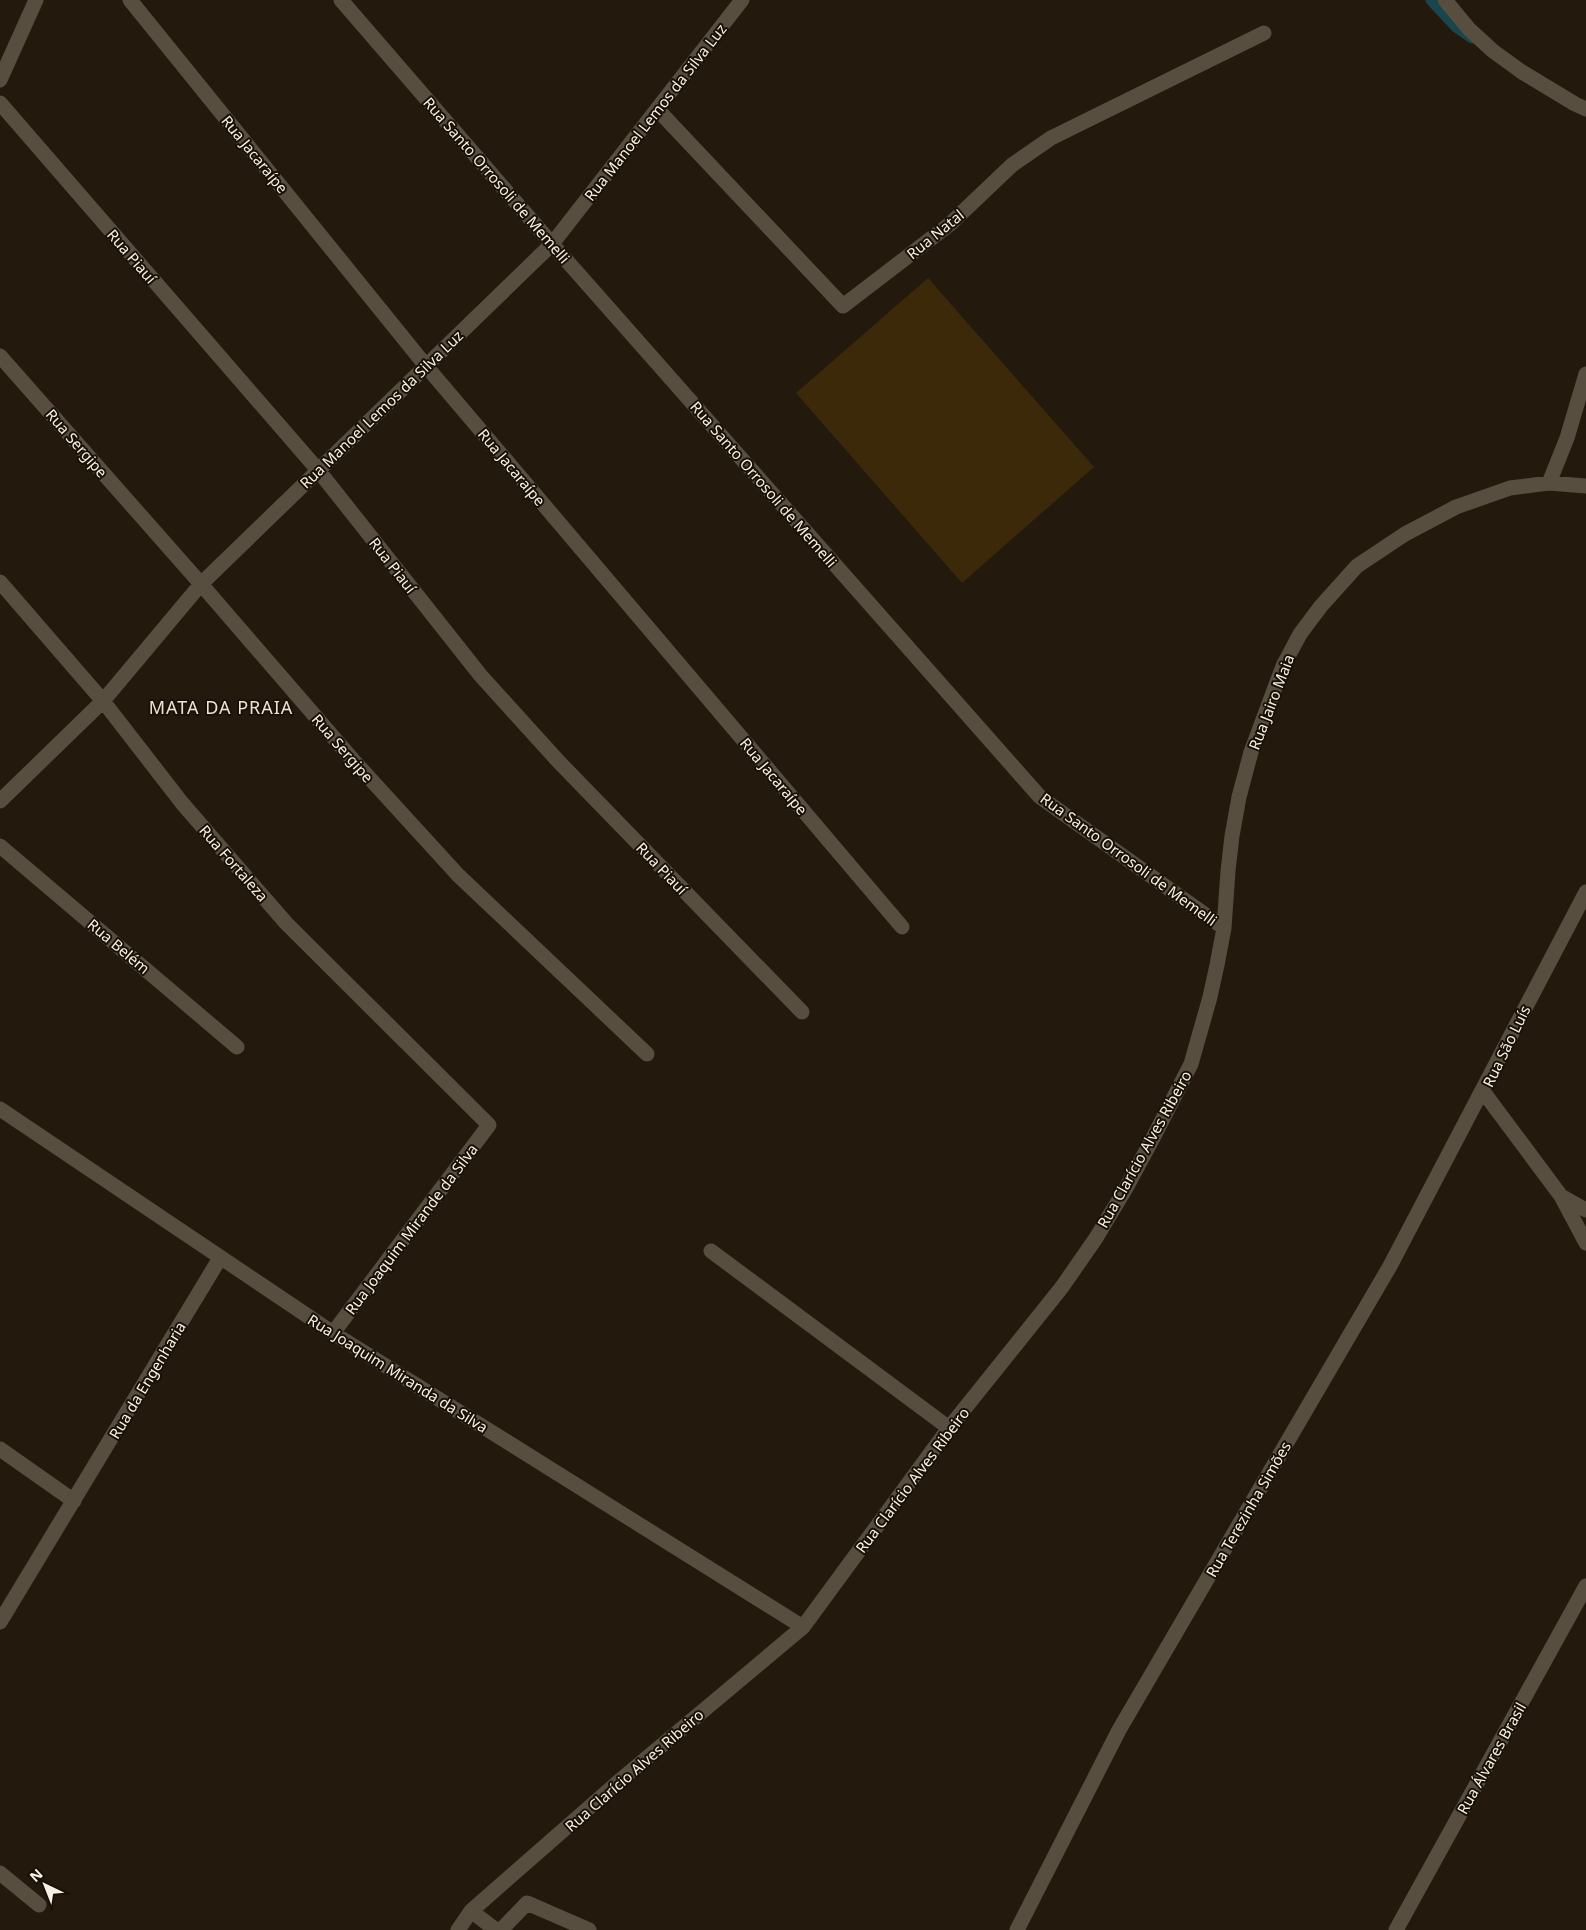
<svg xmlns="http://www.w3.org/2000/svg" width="1586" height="1930" font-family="'Noto Sans',sans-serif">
	<rect width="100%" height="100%" fill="#231a0d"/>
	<!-- green -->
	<path fill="#3b2909" d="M928,278l166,189 -132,116 -166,-190z"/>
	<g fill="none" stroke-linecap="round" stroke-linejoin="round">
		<!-- stream -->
		<path stroke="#19464c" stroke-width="11" d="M1431,0l25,27 16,11"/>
		<!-- minor -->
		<path stroke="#584e40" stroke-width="15" d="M130,0l296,366 476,561
			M341,0l211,244 488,553 184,131
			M1445,0l24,29 24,22 29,21 53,32 11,5
			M0,80l36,-80
			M0,103l318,367 163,206 78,86 243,250
			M657,109l186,197 107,-82 62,-59 39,-27 213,-105
			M0,356l201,228 152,176 105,115 189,179
			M1549,483l18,-45 19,-64
			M0,582l103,119 79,102 104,120 203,202 -156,208
			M0,801l103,-100 98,-117 351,-340 190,-244
			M0,846l237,201
			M1482,1090l79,106 25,47
			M0,1109l333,224 470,294
			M1561,1196l25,14
			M711,1251l238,177
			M0,1449l74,52
			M0,1622l220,-364
			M0,1873l39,32
			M471,1911l25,19
			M458,1930l13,-19 146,-128 186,-156 146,-199 113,-141 34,-49 30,-50 27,-50 38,-74 19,-67 7,-32 7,-37 4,-57 4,-35 7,-39 12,-45 32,-86 17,-32 21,-28 36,-40 48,-32 51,-27 54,-19 39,-5 37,3
			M501,1930l26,-27 62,27
			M1017,1930l102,-200 271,-464 196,-374
			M1396,1930l190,-344"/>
	</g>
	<g text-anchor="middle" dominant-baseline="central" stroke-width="4" stroke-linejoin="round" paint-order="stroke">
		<!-- street labels -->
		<g font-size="15" fill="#f6f0e7" stroke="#191105">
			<text transform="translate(655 112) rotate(-52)">Rua Manoel Lemos da Silva Luz</text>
			<text transform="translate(255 154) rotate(51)">Rua Jacaraípe</text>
			<text transform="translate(497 180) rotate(49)">Rua Santo Orrosoli de Memelli</text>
			<text transform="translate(935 234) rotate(-39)">Rua Natal</text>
			<text transform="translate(132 256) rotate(49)">Rua Piauí</text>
			<text transform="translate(381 409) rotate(-44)">Rua Manoel Lemos da Silva Luz</text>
			<text transform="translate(77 443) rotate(49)">Rua Sergipe</text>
			<text transform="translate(512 467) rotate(50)">Rua Jacaraípe</text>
			<text transform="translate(764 484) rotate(49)">Rua Santo Orrosoli de Memelli</text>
			<text transform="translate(393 565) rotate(52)">Rua Piauí</text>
			<text transform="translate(1271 702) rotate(-69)">Rua Jairo Maia</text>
			<text transform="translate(343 748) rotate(49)">Rua Sergipe</text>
			<text transform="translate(774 776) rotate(50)">Rua Jacaraípe</text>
			<text transform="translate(1129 859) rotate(36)">Rua Santo Orrosoli de Memelli</text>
			<text transform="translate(234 863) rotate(49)">Rua Fortaleza</text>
			<text transform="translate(662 868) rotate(46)">Rua Piauí</text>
			<text transform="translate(119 946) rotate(40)">Rua Belém</text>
			<text transform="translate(1506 1046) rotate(-64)">Rua São Luís</text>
			<text transform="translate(1144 1149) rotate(-61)">Rua Clarício Alves Ribeiro</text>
			<text transform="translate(411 1229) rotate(-53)">Rua Joaquim Mirande da Silva</text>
			<text transform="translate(398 1373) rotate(32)">Rua Joaquim Miranda da Silva</text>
			<text transform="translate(147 1380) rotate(-59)">Rua da Engenharia</text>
			<text transform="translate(912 1480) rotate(-53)">Rua Clarício Alves Ribeiro</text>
			<text transform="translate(1248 1509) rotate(-60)">Rua Terezinha Simões</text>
			<text transform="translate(1491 1758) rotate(-61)">Rua Álvares Brasil</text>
			<text transform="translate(634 1770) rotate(-41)">Rua Clarício Alves Ribeiro</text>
		</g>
		<!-- quarter labels -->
		<g font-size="18" letter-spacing="1" fill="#ede1d0" stroke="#191105">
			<text x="221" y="707">MATA DA PRAIA</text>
		</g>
	</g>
	<!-- north arrow -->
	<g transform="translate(45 1885) rotate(317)" stroke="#191105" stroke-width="4" paint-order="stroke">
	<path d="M0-4L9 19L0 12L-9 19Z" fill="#f6f0e7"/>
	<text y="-8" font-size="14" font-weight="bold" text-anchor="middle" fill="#f6f0e7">N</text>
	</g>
</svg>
